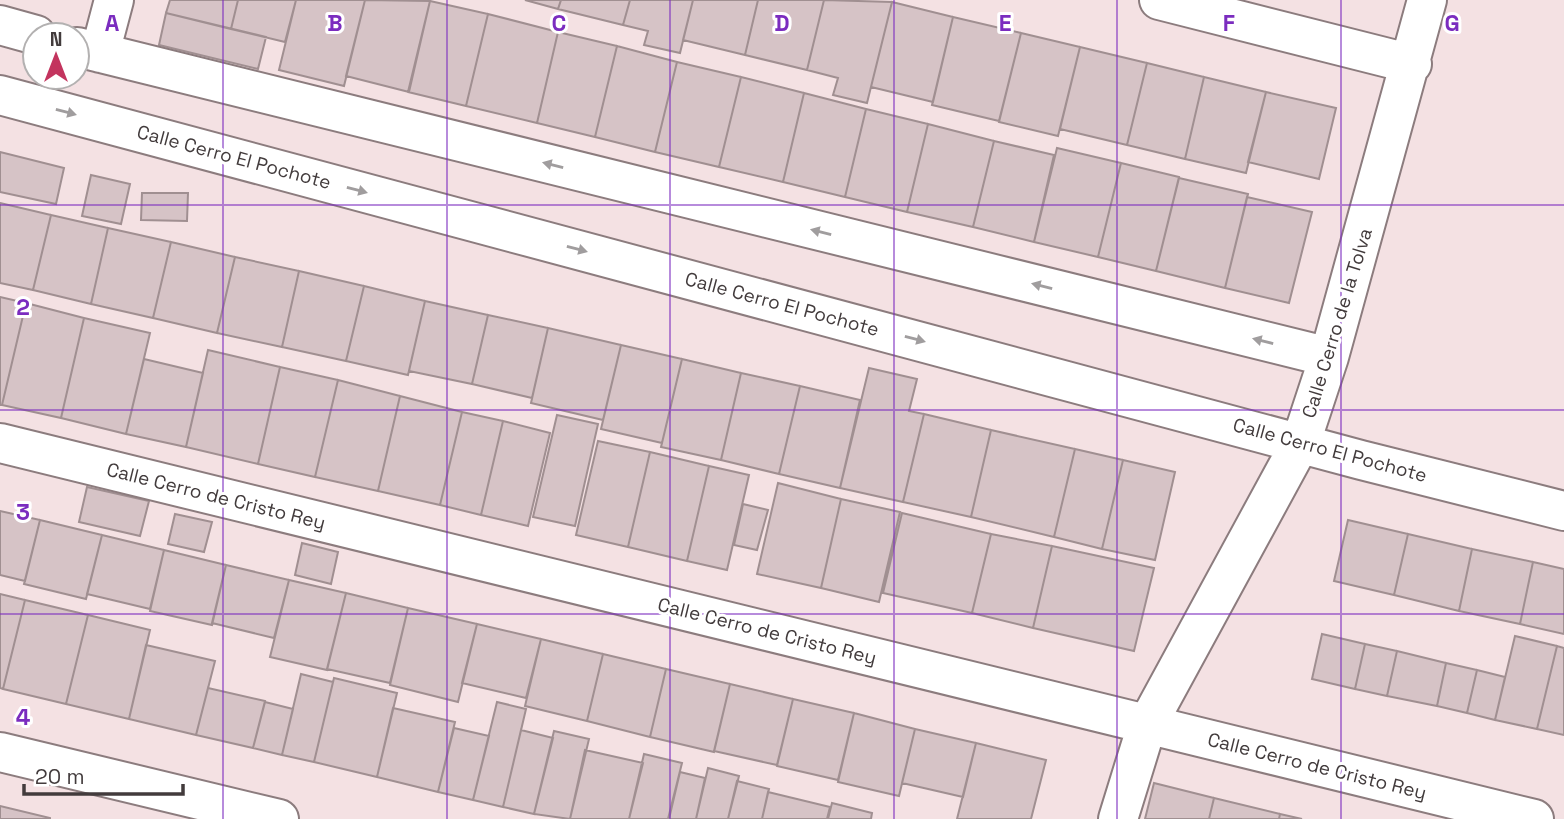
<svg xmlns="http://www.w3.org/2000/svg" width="1564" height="819" font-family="'Space Grotesk',sans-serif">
	<rect width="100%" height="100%" fill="#f4e1e3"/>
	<!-- building -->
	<path fill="#d6c3c6" stroke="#a08f91" stroke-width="2" d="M170,0h68l-7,29 -65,-16z
		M238,0h58l-11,42 -54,-13z
		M296,0h69l-21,86 -65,-16z
		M365,0l65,1 -21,91 -63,-16z
		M525,0h36l-3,9z
		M561,0h69l-7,25 -65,-16z
		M630,0h63l-13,53 -36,-8 4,-14 -25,-6z
		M693,0h65l-13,55 -62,-15z
		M758,0h66l-17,70 -62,-15z
		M824,0l68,2 -25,101 -34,-8 5,-17 -31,-8z
		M430,1l58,13 -22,92 -58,-14z
		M892,2l61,15 -20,85 -62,-15z
		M166,13l100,24 -8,32 -99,-24z
		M488,14l70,18 -21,91 -71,-17z
		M953,17l68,16 -22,88 -67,-16z
		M558,32l59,14 -22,91 -58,-14z
		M1021,33l59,14 -22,89 -59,-14z
		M617,46l60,16 -22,90 -60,-15z
		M1080,47l67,16 -20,82 -67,-16z
		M677,62l64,15 -22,90 -64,-15z
		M1147,63l57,14 -19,82 -58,-14z
		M741,77l63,16 -21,89 -64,-15z
		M1204,77l62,15 -20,81 -61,-14z
		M1266,92l70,16 -17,71 -71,-17z
		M804,93l62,16 -21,88 -62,-15z
		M866,109l62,15 -21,88 -62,-15z
		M928,124l66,17 -21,86 -66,-15z
		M994,141l60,14 -20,87 -61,-15z
		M1057,148l64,15 -23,94 -64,-15z
		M0,152l64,16 -8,36 -56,-12z
		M1121,163l58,14 -23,94 -58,-14z
		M91,175l39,9 -9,40 -39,-8z
		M1179,178l69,16 -23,94 -69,-17z
		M142,193h46l-1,28 -46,-1z
		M1247,197l65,15 -23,91 -64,-15z
		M0,203l51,12 -18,75 -33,-7z
		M51,215l57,13 -17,76 -58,-14z
		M108,228l63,14 -18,76 -62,-14z
		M171,242l64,15 -18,76 -64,-15z
		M235,257l64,14 -17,76 -65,-14z
		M299,271l65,15 -18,75 -64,-14z
		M364,286l61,15 -17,74 -62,-14z
		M0,297l26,6 -24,102h-2z
		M425,301l63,14 -16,69 -63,-13z
		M26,303l58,15 -23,100 -59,-13z
		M488,315l60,13 -16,70 -60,-14z
		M84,318l66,15 -24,101 -65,-16z
		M548,328l73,17 -18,75 -72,-17z
		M621,345l61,14 -20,84 -61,-14z
		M208,350l72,17 -22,97 -72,-17z
		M144,359l59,14 -17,74 -60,-13z
		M682,359l59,14 -20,87 -60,-13z
		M280,367l58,13 -23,97 -57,-13z
		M869,368l48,11 -8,32 15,3 -21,88 -63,-14z
		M741,373l59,13 -21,88 -58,-14z
		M338,380l62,16 -22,95 -63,-14z
		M800,386l60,14 -20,88 -61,-14z
		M400,396l62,16 -22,93 -62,-14z
		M462,412l41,9 -22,94 -41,-10z
		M924,414l67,16 -20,87 -68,-15z
		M557,415l41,9 -23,102 -42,-9z
		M503,421l47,12 -22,93 -47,-11z
		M991,430l84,19 -21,88 -83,-20z
		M598,441l52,11 -22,95 -52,-12z
		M1075,449l48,11 -21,89 -48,-12z
		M650,452l59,14 -22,95 -59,-14z
		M1123,460l52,12 -20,88 -53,-11z
		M709,466l40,9 -22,95 -40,-9z
		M778,483l63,16 -20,89 -64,-14z
		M87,487l62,14 -9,35 -61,-14z
		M841,499l59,13 -21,90 -58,-14z
		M743,504l25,6 -11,40 -23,-5z
		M0,511l40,9 -15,61 -25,-6z
		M902,513l89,21 -19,79 -89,-20z
		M175,514l37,8 -8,30 -36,-8z
		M40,520l62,15 -16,64 -62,-15z
		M1348,520l60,14 -14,61 -60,-14z
		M991,534l61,12 -19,82 -61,-15z
		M1408,534l64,15 -13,62 -65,-16z
		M102,535l62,15 -14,59 -63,-15z
		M302,543l36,9 -7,32 -36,-9z
		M1052,546l102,22 -20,83 -101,-23z
		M1472,549l61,13 -13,62 -61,-13z
		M164,550l62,15 -14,60 -62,-14z
		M1533,562l31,7v65l-44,-10z
		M226,565l63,15 -15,58 -62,-15z
		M289,580l57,13 -19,77 -57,-13z
		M346,593l62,15 -18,75 -63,-14z
		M0,594l25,6 -22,89 -3,-1z
		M25,600l63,15 -22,89 -63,-15z
		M408,608l69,16 -19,78 -68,-17z
		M88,615l62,15 -21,89 -63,-15z
		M477,624l64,15 -15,59 -64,-15z
		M1322,634l43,10 -10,45 -43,-10z
		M1515,636l42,10 -20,83 -42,-9z
		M541,639l62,15 -16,67 -62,-15z
		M1365,644l32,7 -10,45 -32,-7z
		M146,645l69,16 -19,74 -67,-16z
		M1557,646l7,2v87l-27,-6z
		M1397,651l49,12 -9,43 -50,-10z
		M603,654l63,15 -16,68 -63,-16z
		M1446,663l31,7 -10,43 -30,-7z
		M666,669l64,15 -16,68 -64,-15z
		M1477,670l28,7 -10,43 -28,-7z
		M301,674l32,8 -19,80 -32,-7z
		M334,678l63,15 -20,84 -63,-15z
		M730,684l63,15 -16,66 -63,-14z
		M208,688l57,13 -12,47 -57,-13z
		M793,699l61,14 -16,67 -61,-14z
		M265,702l28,7 -11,46 -29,-7z
		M497,702l29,7 -23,98 -30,-7z
		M393,708l62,14 -17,70 -61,-15z
		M854,713l61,16 -16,67 -61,-14z
		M454,728l35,8 -16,64 -35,-8z
		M915,729l61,14 -13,54 -61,-14z
		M521,730l32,8 -19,76 -31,-7z
		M554,731l35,8 -19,80 -36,-5z
		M976,743l70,17 -15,59h-74z
		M585,750l58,13 -14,56h-59z
		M644,754l38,9 -14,56h-39z
		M708,768l31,8 -11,43h-32z
		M680,772l25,6 -9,41h-27z
		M737,781l32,8 -7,30h-34z
		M1154,783l60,15 -5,21h-64z
		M768,792l62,15 -3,12h-65z
		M1214,798l66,16 -1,5h-70z
		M832,803l40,10 -1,6h-43z
		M0,806l50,12v1h-50z
		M1280,814l22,5h-23z"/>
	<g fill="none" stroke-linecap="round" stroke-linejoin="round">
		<defs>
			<path id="minor" d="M1159,0l253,64
				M0,25l36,10
				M77,47l1252,310
				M100,53l14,-53
				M0,95l1361,365 203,51
				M0,443l1534,376
				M0,752l279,67
				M1118,819l29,-94 154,-283 28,-85 98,-357"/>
		</defs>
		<!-- minor casing -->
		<use href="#minor" stroke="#8c7c7e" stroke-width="42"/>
		<!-- minor -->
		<use href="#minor" stroke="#fff" stroke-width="38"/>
	</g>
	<!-- one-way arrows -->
	<defs><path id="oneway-solid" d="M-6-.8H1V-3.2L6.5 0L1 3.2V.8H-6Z" transform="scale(1.75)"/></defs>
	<g fill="#a09d9e">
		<use href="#oneway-solid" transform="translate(66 112) rotate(15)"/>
		<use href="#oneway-solid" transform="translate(553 165) rotate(-166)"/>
		<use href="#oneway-solid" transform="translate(357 190) rotate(15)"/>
		<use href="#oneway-solid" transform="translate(821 232) rotate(-166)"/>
		<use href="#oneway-solid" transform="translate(577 249) rotate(15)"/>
		<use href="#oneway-solid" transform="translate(1042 286) rotate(-166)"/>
		<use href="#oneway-solid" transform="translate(915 339) rotate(15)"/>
		<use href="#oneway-solid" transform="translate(1263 341) rotate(-166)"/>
	</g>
	<!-- grid -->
	<path fill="none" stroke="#7b2cbf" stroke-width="2" stroke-opacity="0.55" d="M223,0v819M447,0v819M670,0v819M894,0v819M1117,0v819M1341,0v819M0,205h1564M0,410h1564M0,614h1564"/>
	<g text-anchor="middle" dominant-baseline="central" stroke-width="6" stroke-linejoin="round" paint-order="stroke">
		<!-- street labels -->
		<g font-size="19" fill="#423b3c" stroke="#fff">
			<text transform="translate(234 157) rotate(15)">Calle Cerro El Pochote</text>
			<text transform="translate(782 304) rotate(15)">Calle Cerro El Pochote</text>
			<text transform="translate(1337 323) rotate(-73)">Calle Cerro de la Tolva</text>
			<text transform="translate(1330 450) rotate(15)">Calle Cerro El Pochote</text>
			<text transform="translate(216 496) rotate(14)">Calle Cerro de Cristo Rey</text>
			<text transform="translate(767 631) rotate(14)">Calle Cerro de Cristo Rey</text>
			<text transform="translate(1317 766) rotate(14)">Calle Cerro de Cristo Rey</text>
		</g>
	</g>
	<g font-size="23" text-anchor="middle" font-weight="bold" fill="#7b2cbf" stroke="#fff" stroke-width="6" stroke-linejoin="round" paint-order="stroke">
		<text x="112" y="31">A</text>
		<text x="335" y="31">B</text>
		<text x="559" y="31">C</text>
		<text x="782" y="31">D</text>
		<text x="1005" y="31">E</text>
		<text x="1229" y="31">F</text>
		<text x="1452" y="31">G</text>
		<text x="23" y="315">2</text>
		<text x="23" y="520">3</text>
		<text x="23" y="725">4</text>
	</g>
	<!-- north arrow -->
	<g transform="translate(56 56)"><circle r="33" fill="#ffffff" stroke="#b3b1b1" stroke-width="2"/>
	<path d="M0-5L12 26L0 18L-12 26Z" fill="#c3345e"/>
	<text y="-10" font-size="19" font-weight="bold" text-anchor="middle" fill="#423b3c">N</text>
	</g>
	<!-- scale -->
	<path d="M24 784v10h159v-10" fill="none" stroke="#423b3c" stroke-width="3.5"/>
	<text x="35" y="784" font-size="21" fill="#423b3c" stroke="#ffffff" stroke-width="5" paint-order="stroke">20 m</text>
</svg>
